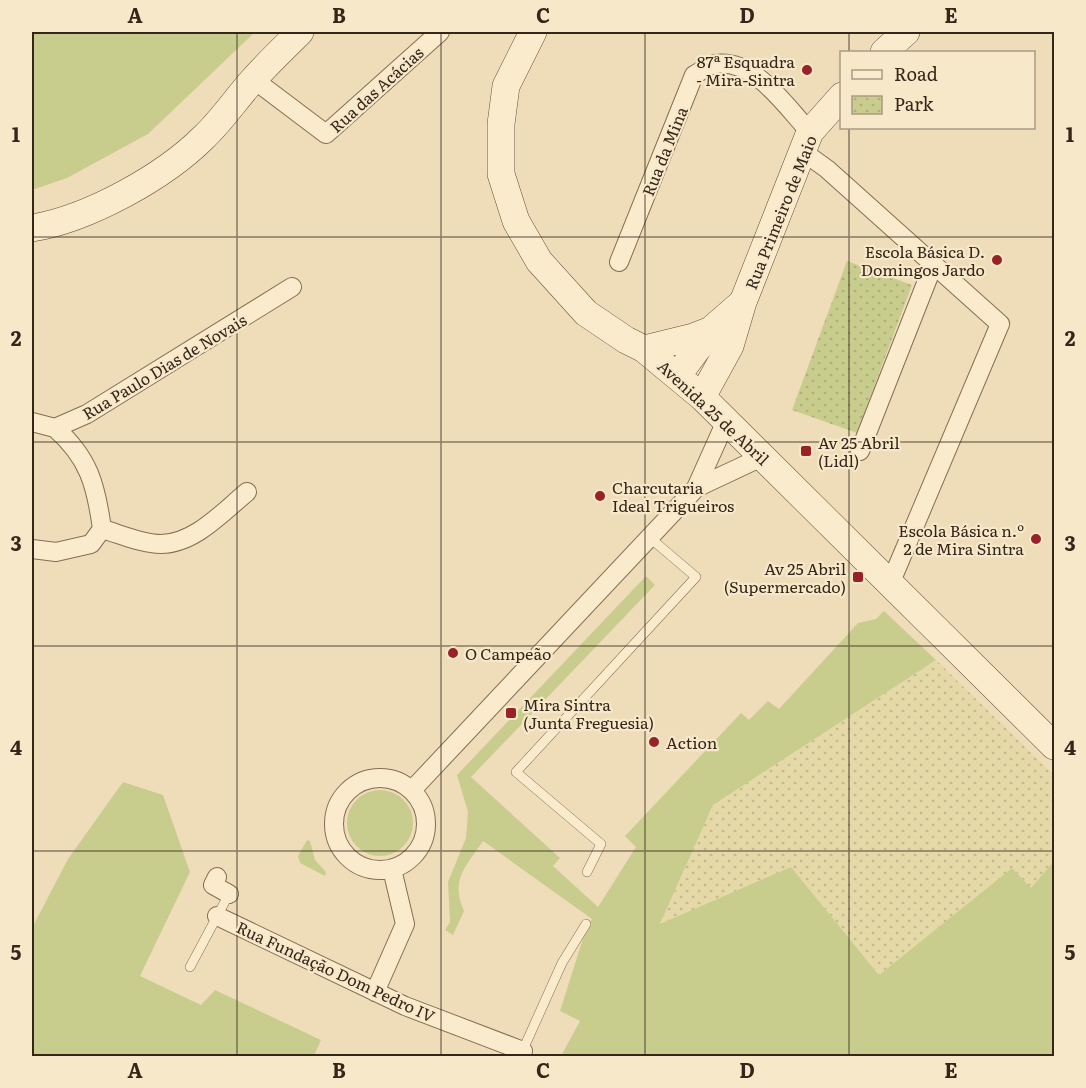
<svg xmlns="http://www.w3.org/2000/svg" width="1086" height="1088" font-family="Literata,serif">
	<defs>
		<pattern id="farmland-dots" width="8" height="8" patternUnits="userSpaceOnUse" patternTransform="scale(1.5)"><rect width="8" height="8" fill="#e5d9a7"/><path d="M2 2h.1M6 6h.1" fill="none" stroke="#c5ba8f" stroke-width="1.8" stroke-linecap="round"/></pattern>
		<pattern id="park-dots" width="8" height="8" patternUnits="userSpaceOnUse" patternTransform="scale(1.5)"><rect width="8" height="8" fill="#c8cd8e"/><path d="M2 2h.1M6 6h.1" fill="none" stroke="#acb07a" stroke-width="1.8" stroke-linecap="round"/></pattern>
	</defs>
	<rect width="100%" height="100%" fill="#efddba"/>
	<!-- farmland -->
	<path fill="url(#farmland-dots)" d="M936,660l118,115v86l-23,27 -19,-20 -133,107 -88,-108 -131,58 53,-120z"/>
	<!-- grass -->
	<path fill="#c8cd8e" d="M32,32h222v1l-106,101 -81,44 -35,12z
		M646,576l9,9 -184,192 89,81 -7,8 45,41 38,-60 -11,-11 116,-123 8,7 19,-19 11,8 79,-86 18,-4 8,-8 52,49 -223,145 -53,119 131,-57 88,108 133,-107 19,20 23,-27v195h-493l19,-35 -20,-10 26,-82 6,-10 -109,-78c-17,26 -33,38 -19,70l-11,24 -8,-5 5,-8 -2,-40 18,-44 2,-26 -11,-37z
		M123,782l40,13 27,77 -50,104 61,29 14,-15 106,50 -7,16h-282v-128l36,-69z
		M347 823a33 33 0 1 1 66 0a33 33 0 1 1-66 0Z
		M307,840l3,1 5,19 11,12 -1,4 -25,-13 -2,-7z"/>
	<!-- park -->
	<path fill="url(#park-dots)" d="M847,261l65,24 -55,148 -65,-23z"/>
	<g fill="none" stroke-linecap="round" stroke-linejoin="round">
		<defs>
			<path id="lane" d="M587,872l14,-28 -85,-72 180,-195 -47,-40
				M190,967l39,-73
				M522,1052l40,-89 24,-39"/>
			<path id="street" d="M253,79l73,55 114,-102
				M802,151l25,18 173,155 -110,260
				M619,262l75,-187c6,-3 14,-10 21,-11 40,-6 71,43 95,68
				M32,422l23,6 32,-14 205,-127
				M860,451l74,-188
				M696,488l66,-31
				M102,529c18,5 40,15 59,15 33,0 62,-32 86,-52
				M32,549l24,3 35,-8 11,-15c-6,-44 -13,-71 -47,-101
				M334 824a46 46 0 1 1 92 0a46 46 0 1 1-92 0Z
				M412,790l284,-302 30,-67
				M217,877l-4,8 16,9
				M217,916l188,90 118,45
				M375,992l30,-68 -13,-55"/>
			<path id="secondary" d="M533,32l-27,54 -5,38v50l15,47 23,40 47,52 40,27 18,9 58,48 352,349
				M884,52l22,-20
				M32,228c56,-9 132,-51 172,-91 18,-17 32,-38 48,-56 15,-17 32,-33 48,-49
				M644,349l49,-12 18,-7
				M678,375l34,-46 31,-27
				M702,397l28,-51 13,-44 67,-170 32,-36"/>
		</defs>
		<!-- lane casing -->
		<use href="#lane" stroke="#866d54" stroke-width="10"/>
		<!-- street casing -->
		<use href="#street" stroke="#866d54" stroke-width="20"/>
		<!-- secondary casing -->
		<use href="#secondary" stroke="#684e38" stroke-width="28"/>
		<!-- lane -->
		<use href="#lane" stroke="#faebcd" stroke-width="9"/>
		<!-- street -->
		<use href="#street" stroke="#faebcd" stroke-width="18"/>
		<!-- secondary -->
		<use href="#secondary" stroke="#faebcd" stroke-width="27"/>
	</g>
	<!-- grid -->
	<path fill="none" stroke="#35261a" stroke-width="1.5" stroke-opacity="0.55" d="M237,32v1024M441,32v1024M645,32v1024M849,32v20M849,128v928M32,237h1022M32,442h1022M32,646h1022M32,851h1022"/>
	<!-- markers -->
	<g fill="#982227" stroke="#f7e8ca" stroke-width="2">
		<circle cx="807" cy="70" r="6"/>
		<circle cx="997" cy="260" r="6"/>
		<rect x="800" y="445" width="12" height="12" rx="3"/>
		<circle cx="600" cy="496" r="6"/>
		<circle cx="1036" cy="539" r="6"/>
		<rect x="852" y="571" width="12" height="12" rx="3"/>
		<circle cx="453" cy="653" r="6"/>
		<rect x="505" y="707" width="12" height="12" rx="3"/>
		<circle cx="654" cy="742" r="6"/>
	</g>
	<g text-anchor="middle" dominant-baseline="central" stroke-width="4.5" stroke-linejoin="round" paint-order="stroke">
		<!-- poi labels -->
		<g font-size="16" fill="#35261a" stroke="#f7e8ca" text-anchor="start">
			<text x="795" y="61" text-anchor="end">87ª Esquadra<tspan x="795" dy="18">- Mira-Sintra</tspan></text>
			<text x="985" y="251" text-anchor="end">Escola Básica D.<tspan x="985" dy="18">Domingos Jardo</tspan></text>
			<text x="818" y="442">Av 25 Abril<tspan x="818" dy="18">(Lidl)</tspan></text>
			<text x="612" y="487">Charcutaria<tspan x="612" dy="18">Ideal Trigueiros</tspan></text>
			<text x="1024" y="530" text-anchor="end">Escola Básica n.º<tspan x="1024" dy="18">2 de Mira Sintra</tspan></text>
			<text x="846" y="568" text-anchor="end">Av 25 Abril<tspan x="846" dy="18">(Supermercado)</tspan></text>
			<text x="465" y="653">O Campeão</text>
			<text x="523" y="704">Mira Sintra<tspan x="523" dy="18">(Junta Freguesia)</tspan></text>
			<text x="666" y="742">Action</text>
		</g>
		<!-- street labels -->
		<g font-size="16" fill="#35261a" stroke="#f7e8ca">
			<text transform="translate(376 89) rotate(-42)">Rua das Acácias</text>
			<text transform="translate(664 151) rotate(-68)">Rua da Mina</text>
			<text transform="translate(780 212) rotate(-68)">Rua Primeiro de Maio</text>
			<text transform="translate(164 366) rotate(-31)">Rua Paulo Dias de Novais</text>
			<text transform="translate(714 412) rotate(43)">Avenida 25 de Abril</text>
			<text transform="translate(336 971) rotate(25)">Rua Fundação Dom Pedro IV</text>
		</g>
	</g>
	<!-- border -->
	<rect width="1086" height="1088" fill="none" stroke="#f7e8ca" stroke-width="66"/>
	<!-- legend -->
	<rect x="840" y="51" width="195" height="78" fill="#f7e8ca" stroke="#a99a84" stroke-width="1.5"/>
	<rect x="852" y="70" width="30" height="9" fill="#faebcd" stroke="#a99a84" stroke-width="1.5"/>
	<text x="894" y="81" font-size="18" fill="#35261a">Road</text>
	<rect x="852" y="96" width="30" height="18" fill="url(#park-dots)" stroke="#a99a84" stroke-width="1.5"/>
	<text x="894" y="111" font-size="18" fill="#35261a">Park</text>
	<rect x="33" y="33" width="1020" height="1022" fill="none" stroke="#35261a" stroke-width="2"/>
	<g font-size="20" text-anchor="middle" font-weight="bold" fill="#35261a">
		<text x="135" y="23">A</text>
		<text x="339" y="23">B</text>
		<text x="543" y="23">C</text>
		<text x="747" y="23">D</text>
		<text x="951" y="23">E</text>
		<text x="16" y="142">1</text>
		<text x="1070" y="142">1</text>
		<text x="16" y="346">2</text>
		<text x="1070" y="346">2</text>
		<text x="16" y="551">3</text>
		<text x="1070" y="551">3</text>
		<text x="16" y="755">4</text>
		<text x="1070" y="755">4</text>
		<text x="16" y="960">5</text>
		<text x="1070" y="960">5</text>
		<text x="135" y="1078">A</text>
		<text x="339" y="1078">B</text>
		<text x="543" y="1078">C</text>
		<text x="747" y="1078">D</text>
		<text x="951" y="1078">E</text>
	</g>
</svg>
